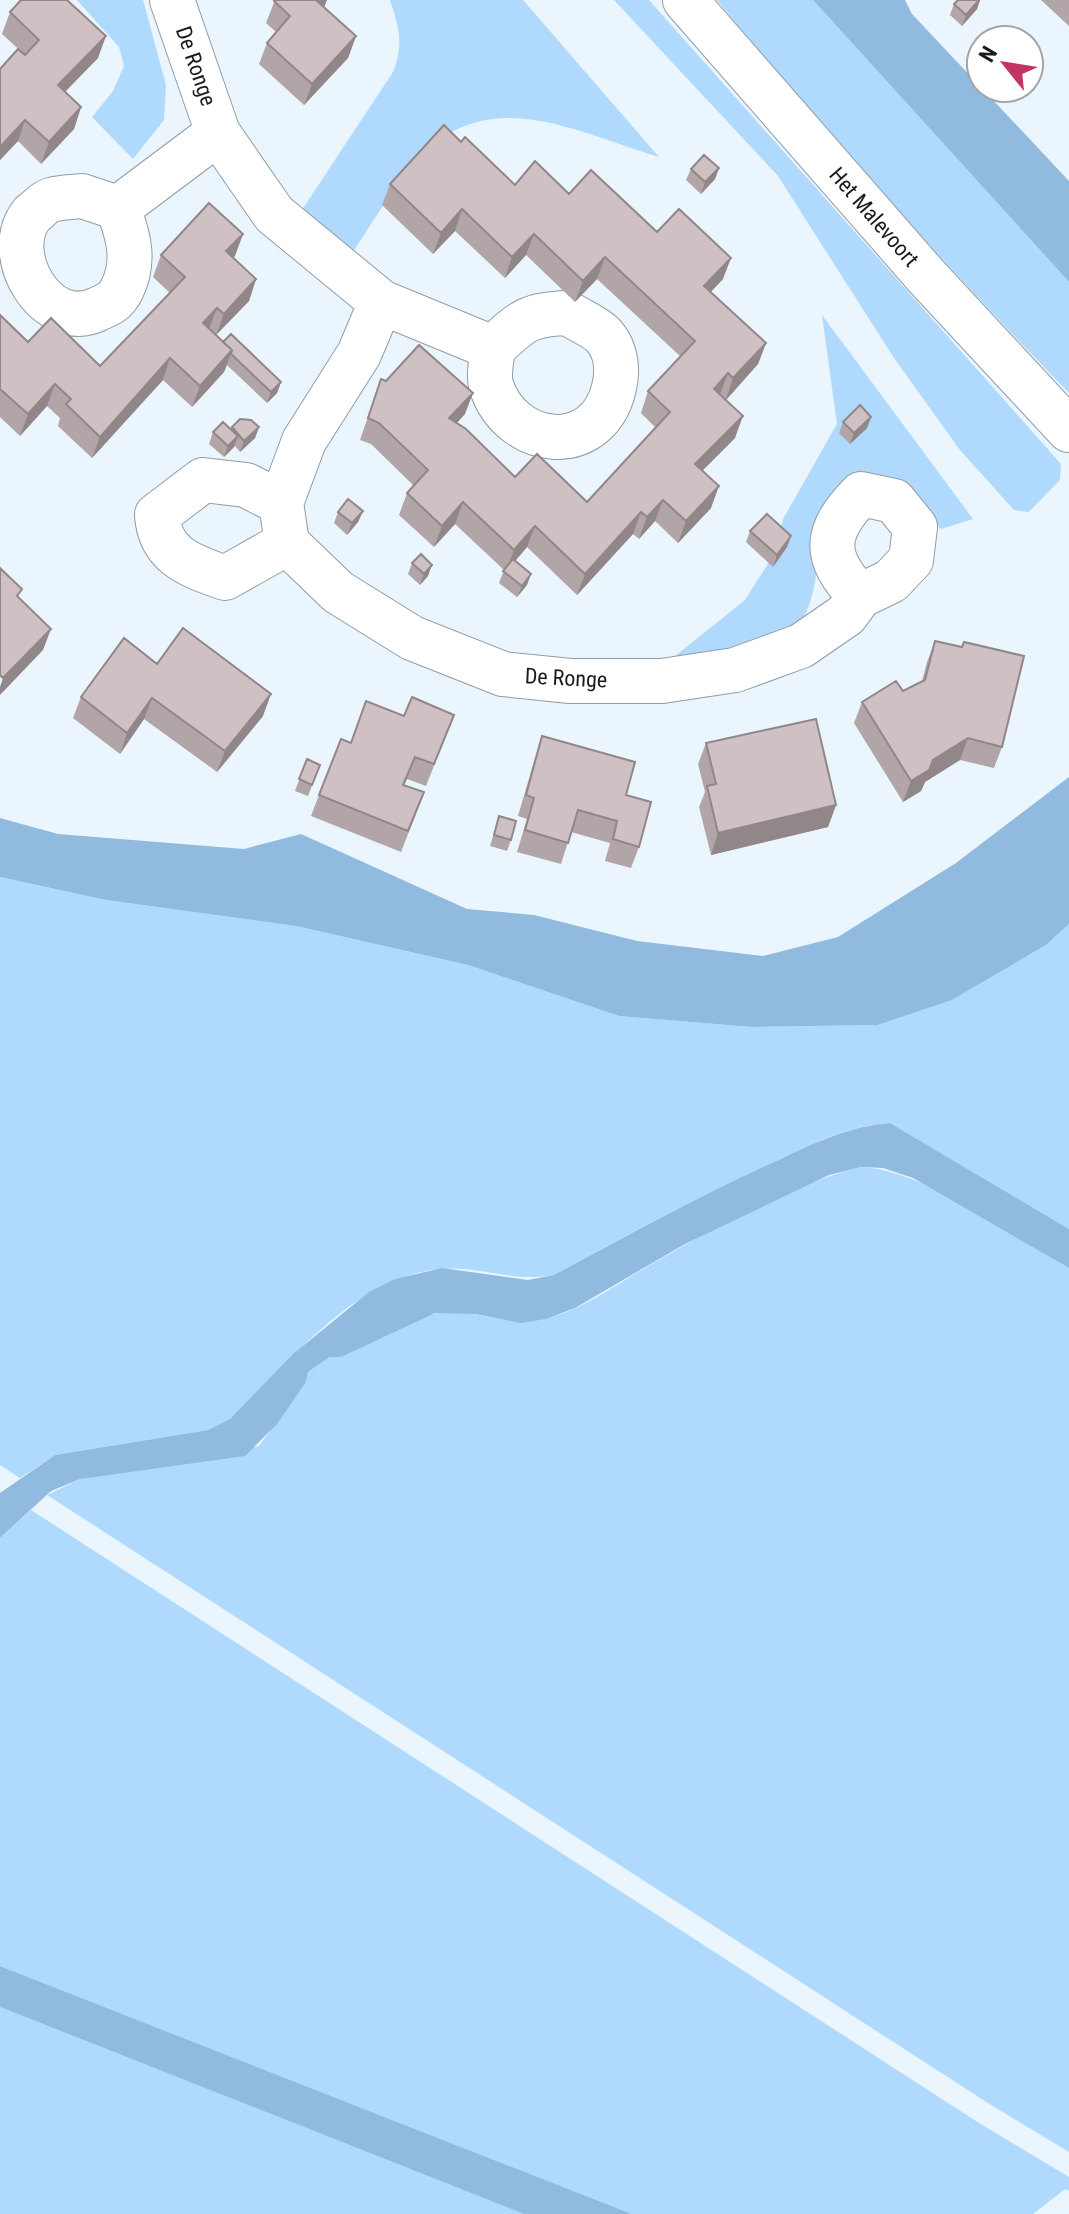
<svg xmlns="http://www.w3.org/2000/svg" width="1069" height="2214" font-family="'Roboto Condensed',sans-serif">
	<rect width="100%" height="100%" fill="#eaf5fe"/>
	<!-- green -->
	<path fill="#afdafd" d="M77,0h66l23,85 -2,35 -31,39 -41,-42 21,-26 11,-25 -5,-19z
		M390,0h133l136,157c-92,-28 -180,-79 -253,16 -20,26 -37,55 -55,82l-53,-39 95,-144c11,-27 6,-45 -3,-72z
		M614,0h35l412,464 -1,16 -31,32 -15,-2 -54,-60 -66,-92 -116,-182z
		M717,0h96l256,282v111c-123,-127 -241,-256 -352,-393z
		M822,315l151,204 -32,10 -35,-36 -83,29c-5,30 -5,70 -20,97 -14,25 -109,39 -139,46l81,-65 31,-49 7,-32 54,-95z
		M0,877l106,23 190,26 172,39 151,51 133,11 126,-2 74,-25 94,-55 23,-21v305l-179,-106c-42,2 -78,21 -116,39 -76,34 -148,74 -220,113 -42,8 -76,-10 -115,-6 -86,9 -150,94 -209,150l-22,11 -153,25 -35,23 -20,-13z
		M861,1167c64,3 151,68 208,101v884l-78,-47 -944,-610 33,-16 179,-33 47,-64 2,-10 22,-15h11c31,-19 75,-46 112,-45 31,1 60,14 90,7 39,-8 75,-36 109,-55 62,-36 139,-80 209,-97z
		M31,1510l948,613 90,54v14l-4,-2 -32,25h-401l-632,-248v-428z
		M0,2007l524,207h-524z"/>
	<!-- water -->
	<path fill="#90bbdf" d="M813,0h92l7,14 157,167v101z
		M1069,777v147l-23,21 -94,55 -74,25 -126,2 -133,-11 -151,-51 -172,-39 -190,-26 -106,-23v-59l58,16 186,15 57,-15 166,75 67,6 103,26 126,15 75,-19 118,-74z
		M890,1123l179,106v39l-156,-90 -30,-10 -22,-1 -32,8 -144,69 -110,64 -29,11 -25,4 -46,-9 -40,-1 -94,44h-11l-22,15 -2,10 -29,42 -32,32 -165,23 -29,12 -51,47v-45l55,-38 153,-25 22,-11 63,-65 76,-62 26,-13 47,-11 86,12 26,-5c73,-39 144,-79 220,-113 38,-18 74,-36 116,-39z
		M0,1967v-1l632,248h-108l-524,-207z"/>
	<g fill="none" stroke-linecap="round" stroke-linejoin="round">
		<defs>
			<path id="street" d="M172,0l46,133 56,81 107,88 -22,52 -55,87 -23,62 6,40 51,49 74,46 91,36 67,7h92l73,-11 66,-24 45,-31 14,-19 31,-15 20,-21 4,-33 -21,-26 -33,-7c-37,38 -39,63 -1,102
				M82,196l36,12c11,29 18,54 3,83 -6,11 -12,13 -23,18 -52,25 -98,-56 -66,-95 6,-4 12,-12 19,-14 10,-3 22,-3 31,-4z
				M118,208l100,-75
				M381,302l112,46
				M568,313c10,7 28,14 36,23 13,15 14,35 10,52 -17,71 -104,60 -123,-3 -3,-11 1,-26 2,-37 29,-27 35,-34 75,-35z
				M281,503l-35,-18 -43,-5 -46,35c3,42 35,51 68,63l62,-35"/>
			<path id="secondary" d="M685,0l241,276 143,154"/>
		</defs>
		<!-- street casing -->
		<use href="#street" stroke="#929ca5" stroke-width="46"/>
		<!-- secondary casing -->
		<use href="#secondary" stroke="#929ca5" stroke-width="46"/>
		<!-- street -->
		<use href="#street" stroke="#fff" stroke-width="44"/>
		<!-- secondary -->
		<use href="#secondary" stroke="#fff" stroke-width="44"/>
	</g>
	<!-- wall -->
	<path fill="#b2a5a8" d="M275,0h52l-3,7 32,29 -8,22 -44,47 -45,-41 8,-21 9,-11 -10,-9z
		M958,0h22l-3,9 -15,17 -12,-11 4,-11z
		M1041,0h28v26z
		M10,12l88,46 -33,34 16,15 -7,22 -33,35 -23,-23 -18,19v-91l25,-14 -23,-21z
		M461,142l54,43 54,9 88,38 66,47 -12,13 55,51 -8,21 -32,36 9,38 -33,33 9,37 -33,35 -23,-22 -16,18 -6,-5 -56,61 -50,-48 -12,14 12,24 -10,12 -18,-14 5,-13 -49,-46 -21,23 -35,-32 8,-22 7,-7 -43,-42 -11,-4 21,-61 84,35 -8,9 58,54 72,25 69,-74 -15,-15 7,-22 33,-34 -84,-78 -22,23 -49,-47 -21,23 -50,-47 -22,23 -51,-49 8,-21z
		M719,168l-4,11 -14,15 -15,-14 5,-11z
		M243,234l-10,24 23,21 -7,22 -33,34 7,7 58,40 -4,11 -10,10 -40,-38 -3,7 -32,35 -29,-27 -71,78 -34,-32 2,-8 -13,-12 -27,30 -20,-19v-102l28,27 72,24 70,-73 -17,-16 8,-22z
		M871,417l-4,11 -17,16 -11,-11 4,-11z
		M232,427h27l-4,11 -15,14 -5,-6 -11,11 -15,-13 4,-12 18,-3z
		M363,511l-5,11 -11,13 -13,-12 4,-11z
		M750,531l41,5 -4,11 -14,20 -27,-25z
		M412,563l16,13 -8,9 -12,-11z
		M935,641l67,106 -8,21 -34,-8 -35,22 -4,9 -18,11 -49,-79 8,-21 41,-11 19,-10 5,-19z
		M157,664l106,52 -46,56 -73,-53 -24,35 -47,-36 8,-21z
		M454,715l-28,71 -19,-7 -3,7 12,28 -15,38 -90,-36 8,-21 32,-52 53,-27z
		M542,736l84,59 13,52 -8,21 -26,-7 5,-18 -39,-11 -10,32 -44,-12 10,-33 -9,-3 17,-58z
		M706,743l130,62 -8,22 -117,28 -12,-48 6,-15 -7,-28z
		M307,759l13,6 -12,31 -13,-5z
		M499,816l12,24 -4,11 -17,-5z"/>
	<!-- shaded-wall -->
	<path fill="#918688" d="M319,0h8l-3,7 -14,16z
		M979,0h1l-3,9 -15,17 4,-11z
		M106,36l-8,22 -48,49 8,-22z
		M356,36l-8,22 -44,47 8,-21z
		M81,107l-7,22 -33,35 8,-22z
		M25,120l-7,21 -18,19v-13z
		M719,168l-4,11 -14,15 4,-12z
		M462,209l-7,22 -22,23 8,-21z
		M243,234l-8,22 -16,17 7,-22z
		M534,234l-8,21 -21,23 7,-21z
		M605,257l-8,22 -22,23 8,-21z
		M731,258l-8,21 -27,28 8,-21z
		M256,279l-7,22 -33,34 8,-21z
		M217,308l-8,21 -6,-6z
		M766,343l-8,21 -32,36 7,-22z
		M232,350l-8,22 -32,35 8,-21z
		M170,358l-7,22 -71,78 8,-21z
		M728,373l-8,21 -6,-5z
		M281,382l-4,11 -10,10 4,-11z
		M55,384l-8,22 -27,30 8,-22z
		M473,393l-8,21 -24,25 8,-21z
		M743,416l-8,22 -48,48 8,-22z
		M871,417l-4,11 -17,16 4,-11z
		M259,427l-4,11 -15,14 4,-11z
		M238,436l-4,11 -10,10 4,-11z
		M719,486l-8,22 -33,35 8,-22z
		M663,500l-8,21 -16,18 8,-22z
		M463,502l-8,22 -21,23 8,-21z
		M363,511l-5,11 -11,13 5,-12z
		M641,512l-8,22 -56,61 8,-21z
		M535,526l-8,21 -21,25 8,-22z
		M791,536l-4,11 -14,20 4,-12z
		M432,565l-4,11 -8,9 4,-11z
		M531,574l-4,11 -10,12 5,-11z
		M51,629l-8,21 -43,45v-8l3,-9z
		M271,694l-8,22 -46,56 8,-21z
		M152,698l-8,21 -24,35 7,-21z
		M968,738l-8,22 -35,22 -4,9 -18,11 8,-21 22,-21z
		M836,805l-8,22 -117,28 7,-22z"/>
	<!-- building -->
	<path fill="#cfc0c3" stroke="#918688" stroke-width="2" d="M21,0h46l39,36 -48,49 23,22 -32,35 -24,-22 -25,27v-78l18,-20 7,6 14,-15 -29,-28z
		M275,0h44l-2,1 39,35 -44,48 -45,-41 23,-27 -16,-15z
		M958,0h21l-13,15 -12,-11z
		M444,125l17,17 4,-5 50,48 20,-24 34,33 22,-24 66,62 22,-23 52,49 -27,28 62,57 -33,35 -5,-5 -14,16 29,27 -48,48 24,22 -33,35 -23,-21 -16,17 -6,-5 -56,62 -50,-48 -21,24 -51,-48 -21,24 -35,-33 21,-23 -49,-47 -11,-5 13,-39 5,2 33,-36 54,48 -24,25 17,11 49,48 22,-23 50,48 83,-90 -22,-21 47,-50 -90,-84 -22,24 -49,-47 -22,23 -50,-48 -21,24 -51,-49z
		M704,155l15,13 -14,14 -14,-13z
		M209,203l34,31 -17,17 30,28 -32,35 -7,-6 -14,15 29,27 -32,36 -30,-28 -70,79 -34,-33 5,-5 -16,-15 -27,30 -28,-25v-74l28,27 23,-24 49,48 85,-89 -24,-22z
		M231,334l50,48 -10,10 -40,-38 1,-4 -9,-8z
		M860,405l11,12 -17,16 -11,-11z
		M240,419l11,1 8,7 -15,14 -12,-14z
		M223,422l15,14 -10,10 -15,-14z
		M348,499l15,12 -11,12 -14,-11z
		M767,514l24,22 -14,19 -27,-24z
		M421,554l11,11 -8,9 -12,-11z
		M513,559l18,15 -9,12 -19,-15z
		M0,568l22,21 -5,7 34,33 -48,49 -3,-3z
		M183,628l88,66 -46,57 -73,-53 -25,35 -46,-36 43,-59 33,26z
		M935,641l27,6 2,-5 60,14 -22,91 -34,-9 -35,22 -4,10 -18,11 -49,-79 34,-21 7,10 22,-11z
		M412,697l42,18 -20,49 -19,-7 -12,28 21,7 -16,39 -89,-36 22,-56 10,4 15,-42 38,15z
		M816,719l20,86 -118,28 -11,-47 9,-2 -10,-41z
		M542,736l93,26 -9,33 25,7 -12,45 -26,-8 4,-18 -39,-11 -10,33 -43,-13 9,-32 -8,-3z
		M307,759l13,6 -8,20 -13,-6z
		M499,816l17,5 -5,19 -17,-5z"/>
	<g text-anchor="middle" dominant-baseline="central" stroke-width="6" stroke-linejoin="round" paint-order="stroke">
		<!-- street labels -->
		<g font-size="22" fill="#181c1f" stroke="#fff">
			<text transform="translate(196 66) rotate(71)">De Ronge</text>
			<text transform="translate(874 217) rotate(49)">Het Malevoort</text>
			<text transform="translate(566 678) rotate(3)">De Ronge</text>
		</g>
	</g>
	<!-- north arrow -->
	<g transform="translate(1005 64) rotate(300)"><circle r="38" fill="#ffffff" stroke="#a3a4a5" stroke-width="2"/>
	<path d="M0-6L14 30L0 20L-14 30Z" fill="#c23462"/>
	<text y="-12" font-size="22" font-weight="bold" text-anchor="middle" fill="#181c1f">N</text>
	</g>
</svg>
